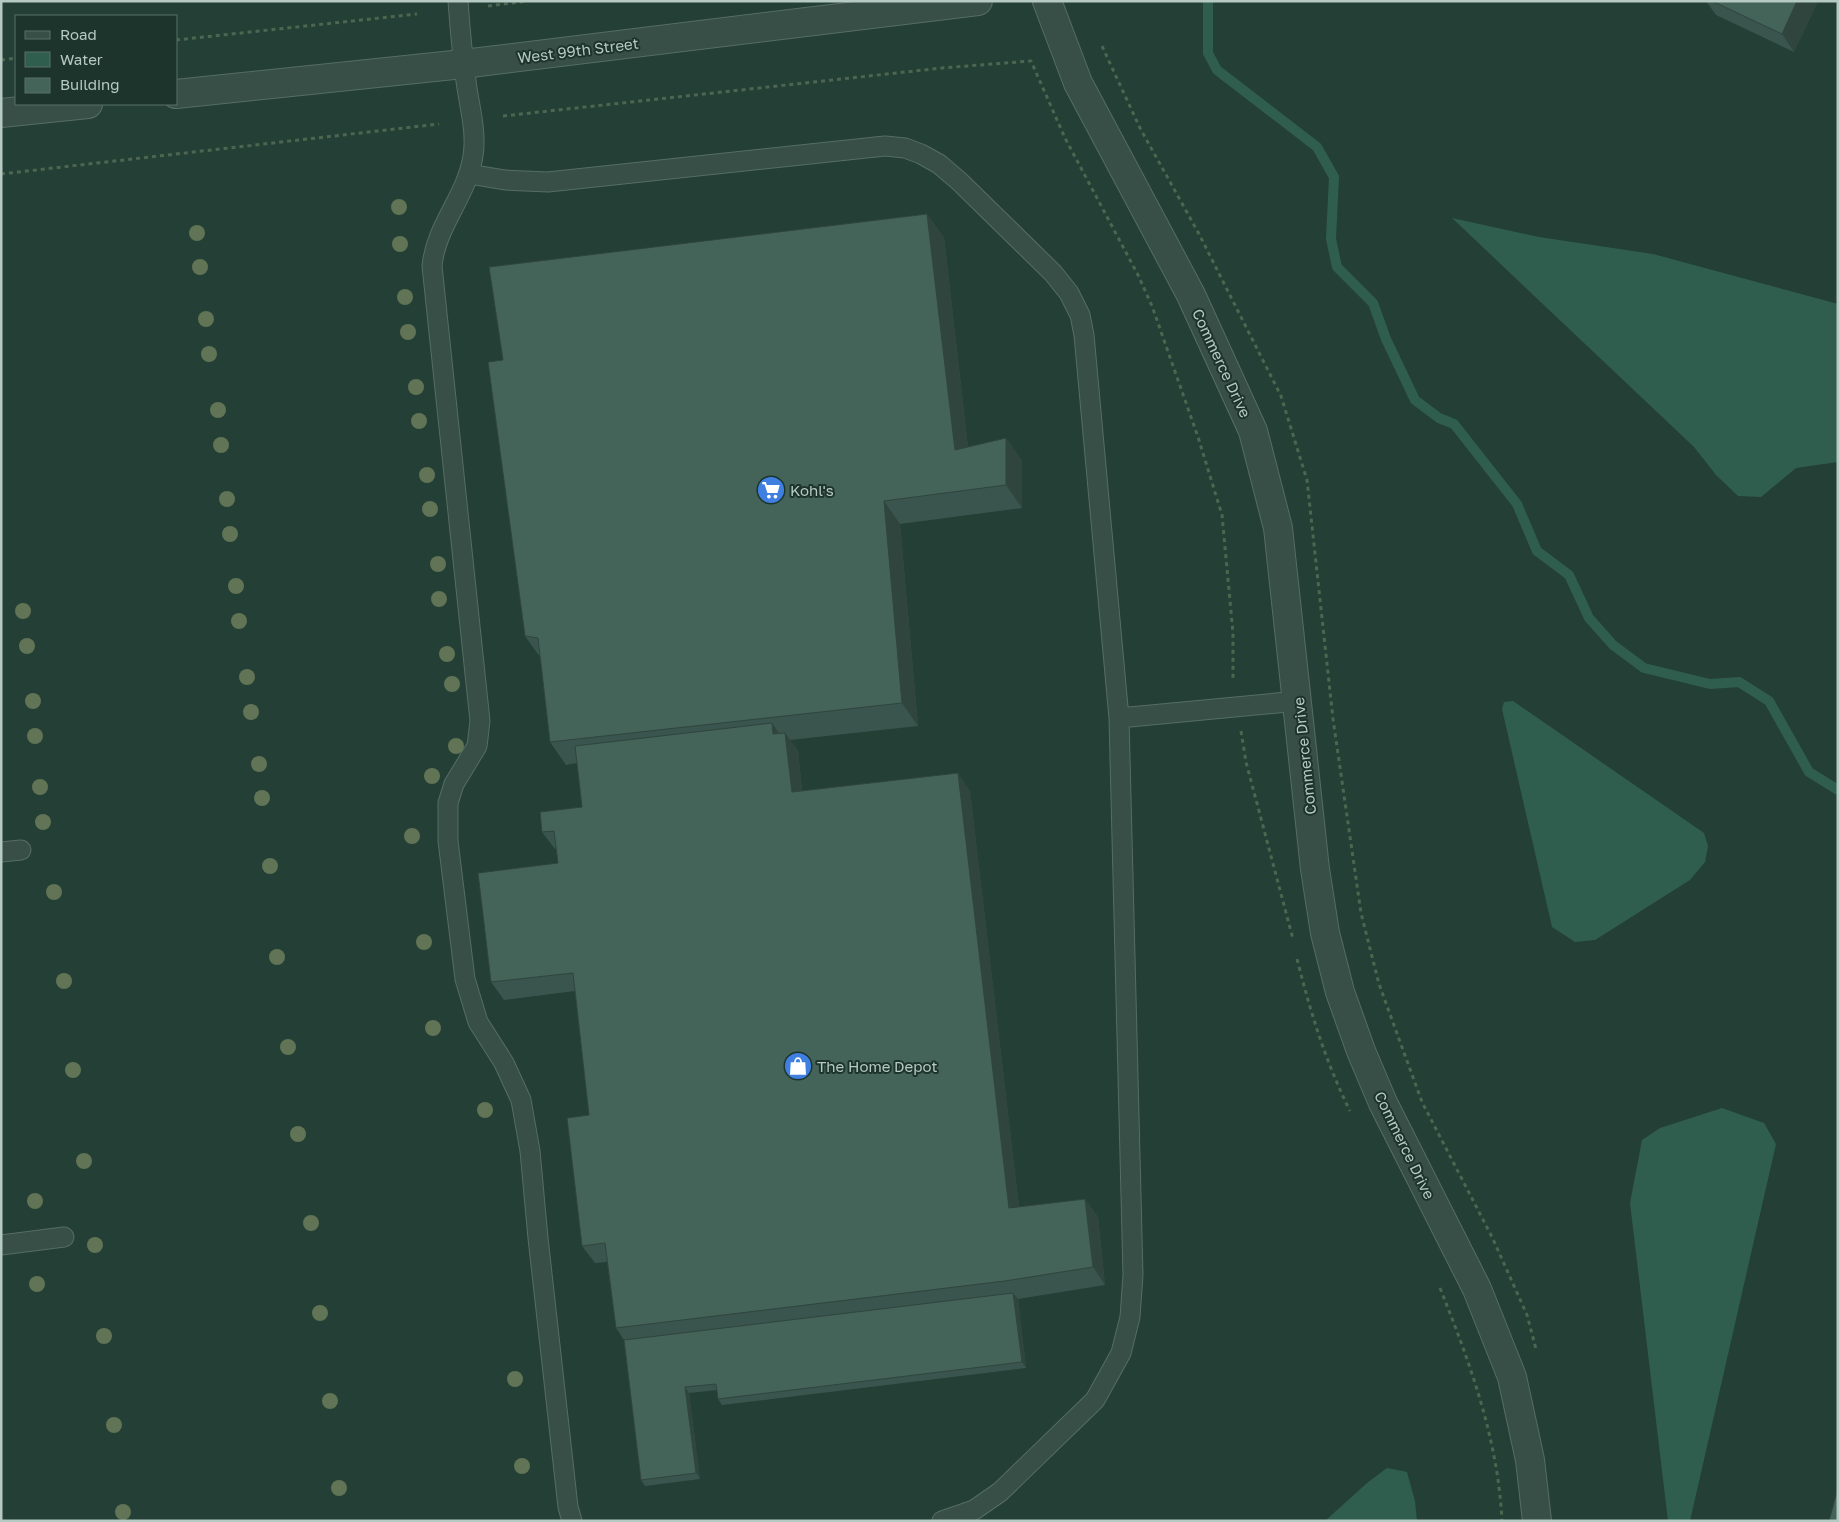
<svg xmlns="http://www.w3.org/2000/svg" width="1839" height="1522" font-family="'Golos Text',sans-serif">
	<rect width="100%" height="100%" fill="#243f35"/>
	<!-- water -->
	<path fill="#305e4e" d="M1452,218l87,19 114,17 185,50v158l-42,6 -35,29 -23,-1 -22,-21 -22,-28z
		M1513,701l191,132 4,13 -3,16 -15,18 -95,60 -20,2 -23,-15 -50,-218 2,-7z
		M1722,1108l42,15 12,21 -86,377h-22l-38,-318 12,-63 18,-12z
		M1387,1468l20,4 8,29 2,20h-92l42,-38z"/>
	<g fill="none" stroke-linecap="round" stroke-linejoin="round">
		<!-- stream -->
		<path stroke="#305e4e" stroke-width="10" d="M1208,1v52l9,17 100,77 17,30 -3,62 6,28 36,36 13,36 29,61 24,18 15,6 63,80 20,47 32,24 20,43 24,27 31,23 66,16 29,-2 30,19 40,71 29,18"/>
		<defs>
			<path id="lane" d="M458,1c2,27 4,53 8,80 3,24 11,51 7,75 -6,40 -37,69 -41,110l48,455 -3,25 -23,38 -6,19v38l17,138 13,43 26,41 17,37 9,51 8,87 30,269 4,14
				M469,174l36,6 43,2 337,-36 20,2 16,6 18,10 20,17 94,92 16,20 11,22 4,20 35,383 14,557 -3,42 -9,36 -26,47 -95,92 -26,18 -32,11
				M1119,718l179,-17
				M1,852l20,-2
				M1,1245l63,-8"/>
			<path id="street" d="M1047,1l31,82 113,212 62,136 25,97 37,341 10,64 15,59 21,59 22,52 94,186 35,88 18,83 7,61
				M176,94l287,-30 515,-63
				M1,113l87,-9"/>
		</defs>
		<!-- lane casing -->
		<use href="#lane" stroke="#566d65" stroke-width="21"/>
		<!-- street casing -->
		<use href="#street" stroke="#566d65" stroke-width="30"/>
		<!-- path -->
		<path stroke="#4d6651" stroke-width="3" stroke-dasharray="4 4" stroke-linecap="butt" d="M488,6l39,-5
			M176,40l241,-26
			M1102,46l38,82 59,106 82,162 26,84 26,239 28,194 18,71 43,118 71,137 34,76 9,34
			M1,60l15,-2
			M503,116l439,-48 89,-7 34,77 73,137 14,31 46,131 24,78 11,118v48
			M1,174l438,-50
			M1241,731l5,31 47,177
			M1297,959c14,55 28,101 53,152
			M1440,1288c30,75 58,151 62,233"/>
		<!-- lane -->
		<use href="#lane" stroke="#384f47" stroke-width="19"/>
		<!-- street -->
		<use href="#street" stroke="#384f47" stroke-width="28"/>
	</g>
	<!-- trees -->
	<g fill="#617456">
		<circle cx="399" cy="207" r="8"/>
		<circle cx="197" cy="233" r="8"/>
		<circle cx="400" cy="244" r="8"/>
		<circle cx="200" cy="267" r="8"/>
		<circle cx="405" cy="297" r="8"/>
		<circle cx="206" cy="319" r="8"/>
		<circle cx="408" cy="332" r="8"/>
		<circle cx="209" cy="354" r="8"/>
		<circle cx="416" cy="387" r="8"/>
		<circle cx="218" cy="410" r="8"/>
		<circle cx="419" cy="421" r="8"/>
		<circle cx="221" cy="445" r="8"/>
		<circle cx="427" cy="475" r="8"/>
		<circle cx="227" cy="499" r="8"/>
		<circle cx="430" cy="509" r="8"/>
		<circle cx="230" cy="534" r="8"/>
		<circle cx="438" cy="564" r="8"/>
		<circle cx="236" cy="586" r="8"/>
		<circle cx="439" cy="599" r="8"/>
		<circle cx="23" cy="611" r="8"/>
		<circle cx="239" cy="621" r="8"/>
		<circle cx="27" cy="646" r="8"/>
		<circle cx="447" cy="654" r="8"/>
		<circle cx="247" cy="677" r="8"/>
		<circle cx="452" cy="684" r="8"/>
		<circle cx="33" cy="701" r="8"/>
		<circle cx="251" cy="712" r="8"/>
		<circle cx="35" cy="736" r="8"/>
		<circle cx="456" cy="746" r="8"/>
		<circle cx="259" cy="764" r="8"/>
		<circle cx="432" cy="776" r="8"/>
		<circle cx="40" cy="787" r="8"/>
		<circle cx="262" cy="798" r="8"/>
		<circle cx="43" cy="822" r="8"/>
		<circle cx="412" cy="836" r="8"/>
		<circle cx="270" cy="866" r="8"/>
		<circle cx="54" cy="892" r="8"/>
		<circle cx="424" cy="942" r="8"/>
		<circle cx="277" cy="957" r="8"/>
		<circle cx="64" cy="981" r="8"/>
		<circle cx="433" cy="1028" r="8"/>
		<circle cx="288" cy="1047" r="8"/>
		<circle cx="73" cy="1070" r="8"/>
		<circle cx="485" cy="1110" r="8"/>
		<circle cx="298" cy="1134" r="8"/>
		<circle cx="84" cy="1161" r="8"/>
		<circle cx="35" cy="1201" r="8"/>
		<circle cx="311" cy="1223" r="8"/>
		<circle cx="95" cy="1245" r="8"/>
		<circle cx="37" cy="1284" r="8"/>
		<circle cx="320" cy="1313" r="8"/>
		<circle cx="104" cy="1336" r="8"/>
		<circle cx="515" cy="1379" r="8"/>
		<circle cx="330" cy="1401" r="8"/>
		<circle cx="114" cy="1425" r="8"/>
		<circle cx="522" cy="1466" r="8"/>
		<circle cx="339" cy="1488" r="8"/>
		<circle cx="123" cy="1512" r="8"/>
	</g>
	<!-- wall -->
	<path fill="#3a554d" d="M1706,1h112l-24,51 -78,-37z
		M944,237l24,210 38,-9 16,23v47l-122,16 18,202 -128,14 8,10 4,41h168l49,416 66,-8 13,18 7,68 -87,14 8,69 -304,37 -4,-6 -1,-9 -28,3 11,86 -55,7 -4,-6 -17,-140 -8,-12 -9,-66 -12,1 -13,-17 7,-131 -14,-124 -71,9 -13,-18 67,-119 -2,-14h-1l-13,-17 40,-25 -5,-44 -11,2 -16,-23 -10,-85 -15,-21 -22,-276z"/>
	<!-- shaded-wall -->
	<path fill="#30453e" d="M1797,1h21l-24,51 -12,-18z
		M927,214l17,23 27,236 -16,-23z
		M1006,438l16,23v47l-16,-23z
		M884,501l16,23 18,202 -16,-23z
		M772,723l12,17 -11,-6z
		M785,733l13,17 6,59 -12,-17z
		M958,773l12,18 51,434 -12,-17z
		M1085,1199l13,18 7,68 -12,-18z
		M1013,1293l5,6 8,69 -4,-6z
		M685,1387l4,6 11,86 -4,-6z"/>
	<!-- building -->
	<path fill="#446359" stroke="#30453e" d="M1712,1h85l-15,33z
		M927,214l28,236 51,-12v47l-122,16 18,202 -352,39 -12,-104 -13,-2 -37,-274 15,-2 -14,-93z
		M772,723l1,11 12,-1 7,59 166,-19 51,435 76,-9 8,68 -88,14 -389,47 -11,-85 -23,3 -15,-128 22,-3 -16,-142 -82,9 -13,-109 80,-10 -4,-32 -12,1 -2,-20 42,-5 -7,-61z
		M1013,1293l9,69 -304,37 -2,-15 -31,3 11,86 -55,7 -17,-140z
		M1838,1488v33h-9z"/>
	<!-- icons -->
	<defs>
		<symbol id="supermarket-disc" viewBox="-11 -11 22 22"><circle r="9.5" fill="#3f7fe0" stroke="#1d342c"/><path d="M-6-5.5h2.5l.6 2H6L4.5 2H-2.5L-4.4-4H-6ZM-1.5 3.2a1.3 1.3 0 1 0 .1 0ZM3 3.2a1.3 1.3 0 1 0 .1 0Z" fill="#fff"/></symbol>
		<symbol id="shop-disc" viewBox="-11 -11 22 22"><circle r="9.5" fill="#3f7fe0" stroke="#1d342c"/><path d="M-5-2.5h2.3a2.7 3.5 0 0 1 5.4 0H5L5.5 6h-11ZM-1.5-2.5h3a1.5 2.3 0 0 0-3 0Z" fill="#fff"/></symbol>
	</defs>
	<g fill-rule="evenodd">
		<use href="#supermarket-disc" x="755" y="474" width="32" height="32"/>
		<use href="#shop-disc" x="782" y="1050" width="32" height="32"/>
	</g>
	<g text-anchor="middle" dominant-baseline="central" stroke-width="4" stroke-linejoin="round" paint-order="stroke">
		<!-- street labels -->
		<g font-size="15" fill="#b4cac3" stroke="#1d342c">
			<text transform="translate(578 50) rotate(-7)">West 99th Street</text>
			<text transform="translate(1222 363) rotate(65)">Commerce Drive</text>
			<text transform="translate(1304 756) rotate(-96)">Commerce Drive</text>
			<text transform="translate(1405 1145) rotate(64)">Commerce Drive</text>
		</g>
		<!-- poi labels -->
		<g font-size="15" fill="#b4cac3" stroke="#1d342c" text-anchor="start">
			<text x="790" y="490">Kohl's</text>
			<text x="817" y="1066">The Home Depot</text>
		</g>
	</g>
	<!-- border -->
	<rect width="1839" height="1522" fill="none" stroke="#b4cac3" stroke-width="5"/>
	<!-- legend -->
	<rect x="15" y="15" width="162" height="90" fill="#1d342c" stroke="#597068"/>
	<rect x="25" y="31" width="25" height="8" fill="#384f47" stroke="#597068"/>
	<text x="60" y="40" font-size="15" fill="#b4cac3">Road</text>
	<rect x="25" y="52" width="25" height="15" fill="#305e4e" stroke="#597068"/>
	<text x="60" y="65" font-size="15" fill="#b4cac3">Water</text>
	<rect x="25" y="78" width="25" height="15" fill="#446359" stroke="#597068"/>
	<text x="60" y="90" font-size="15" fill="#b4cac3">Building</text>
</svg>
